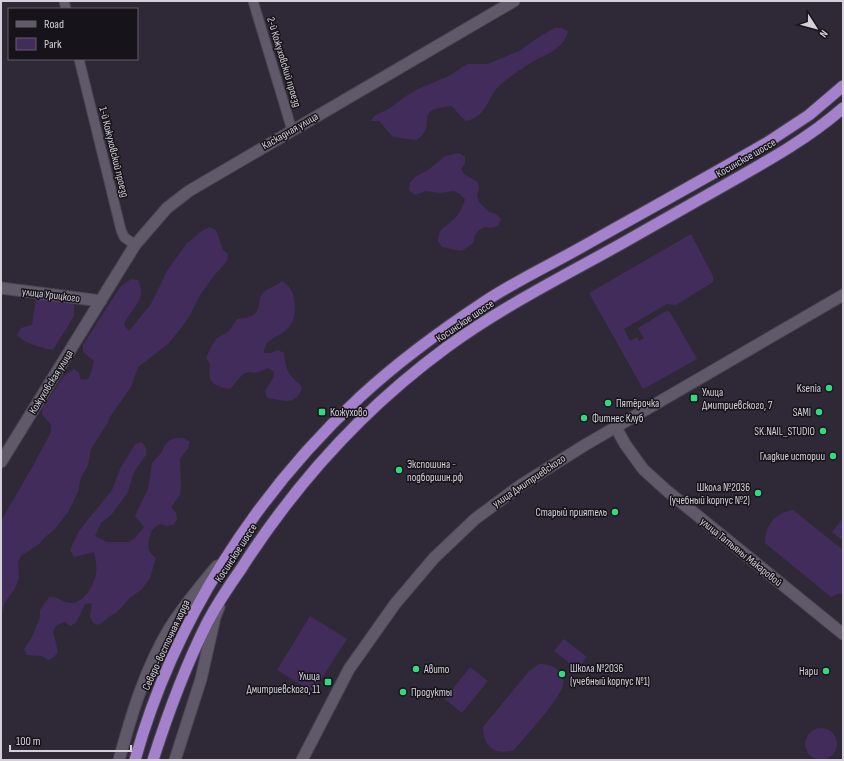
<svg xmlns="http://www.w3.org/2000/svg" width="844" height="761" font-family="'Sofia Sans Condensed',sans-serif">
	<rect width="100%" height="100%" fill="#2f2937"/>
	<!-- green -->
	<path fill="#422c5b" d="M555,28h7l6,4c-7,20 -23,22 -39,32 -10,6 -19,13 -28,20 -15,13 -12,32 -35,37 -6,-4 -8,-10 -15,-15 -42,4 -10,19 -35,34l-23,-3 -14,-16h-8l3,-5 16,-8 16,-12 12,-7 31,-13 18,-12h21l31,-13 23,-16z
		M459,153l6,4v7l-4,5 4,6 13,7 1,7 -2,6 2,7 10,10 7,2 5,5 -3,7 -7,2 -6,-1 -6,3 -4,5 -2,8 -11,8 -20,-4 -4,-6c1,-14 7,-13 16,-22 6,-5 9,-13 11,-20l-5,-5 -6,-3 -14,2 -14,-2 -11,4 -6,-5 1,-7 5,-6 13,-7 17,-14z
		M210,227l6,3 7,20 5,4 -1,7 -14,16 -13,18 -10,20 -8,12 -14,17 -30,23 -7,20 -21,30 -3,7 -16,25 -3,16 -7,13 -3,14 -10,20 -13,17 -11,9 -5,6 -18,12 -3,6 1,15 -2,7 -3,6 -9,12 -4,14v-95l33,-57 17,-32v-7l-9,-11 1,-7 20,-30 11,-8 5,4 2,7 7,-1 3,-6 3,-12 -11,-9v-7l37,-58 11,-8 7,1c10,21 -7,27 -14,45l5,6 22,-27 16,-33 20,-28 16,-13z
		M691,234l22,42v6l-37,23 -9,-1 -43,25 6,12 7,-4 2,4 5,-3 -6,-10 28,-17 4,1 27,47 -54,30 -54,-96z
		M282,281c7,4 12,11 12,20 2,11 1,21 -8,29 -9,9 -21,7 -22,23h7l7,-3 6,3c1,9 2,19 9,25 4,5 5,3 9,10 -6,19 -19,12 -35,10l-2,-7 8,-13 1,-6 -6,-4 -12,5 -7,-1 -6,2 -13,15c-19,-4 -22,-6 -20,-25l-4,-6 6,-13 5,-7 12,-7 8,-12c10,-1 21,-2 22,-14 1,-5 0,-7 4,-12 5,-5 13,-7 19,-12z
		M36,298l27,2 11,4v12l-21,34c-13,-3 -26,-5 -36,-15l4,-7 11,-3z
		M176,438h7l7,4 -2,6 -8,11 1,29 -1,7 -9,12 5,6 1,7 -4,5 -7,1 -6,-2c-8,4 -9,7 -11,15 -1,11 -2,11 7,19l-6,20 -8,11 -12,9 -14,15 -6,3 -11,9 -6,-2 -3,-6 2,-14 -7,1 -9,19 -6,3 -6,-4 -7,3 -4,6 5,21 -4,5 -6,3 -6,-4 -15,-1 -3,-6 8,-12 8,-20v-7l9,-13c10,-1 12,5 21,6 13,1 24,-17 26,-29 1,-7 0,-14 -2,-22l-20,5 -4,-7 9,-19 33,-41 8,-21 15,-25 7,-2 4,6v7l-12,17 -6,20 -16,22 -11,9 -6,13 12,6h22l6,-4 9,-11 -9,-11 13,-27 4,-26 10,-11 2,-6 6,-6z
		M793,510l50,40v42l-12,5 -66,-54c0,-18 10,-30 28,-33z
		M843,518v23l-11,-9z
		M310,616l37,23 -34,53 -36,-22z
		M564,639l23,18 -10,12 -23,-18z
		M539,664c8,0 14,1 20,7 3,3 5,10 4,14 -2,13 -39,53 -49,65 -18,6 -31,-3 -31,-23l46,-56z
		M470,667l18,14 -26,32 -17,-14z
		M805 744a16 16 0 1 1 32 0a16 16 0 1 1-32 0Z"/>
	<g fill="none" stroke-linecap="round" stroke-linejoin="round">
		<defs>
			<path id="minor" d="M64,1l2,8
				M253,1l39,129
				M79,59l42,171 3,7 11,8"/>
			<path id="tertiary" d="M1,288l100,13
				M615,426l10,18 18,25 23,21 177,144
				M1,462l134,-217 32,-37 22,-17 325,-190
				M119,760c12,-44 26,-91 50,-131 14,-22 31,-43 48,-63
				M175,760l26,-81 14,-62 4,-10
				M302,760l47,-91 46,-65 39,-46 41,-39 46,-34 64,-40 258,-150"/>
			<path id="trunk" d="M135,760c38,-137 120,-266 225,-363 38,-35 80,-66 124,-95 30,-20 64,-36 96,-54 62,-35 126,-70 188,-106l41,-27 34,-29
				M153,760c15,-47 32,-93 54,-137 10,-19 22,-37 34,-54 55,-86 124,-162 206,-222 55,-40 115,-70 174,-103 37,-21 74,-42 111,-63 39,-22 78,-44 111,-73"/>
		</defs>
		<!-- minor casing -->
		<use href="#minor" stroke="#4c4653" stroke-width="11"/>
		<!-- tertiary casing -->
		<use href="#tertiary" stroke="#4c4653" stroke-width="13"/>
		<!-- trunk casing -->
		<use href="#trunk" stroke="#4c4653" stroke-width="13"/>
		<!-- minor -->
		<use href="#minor" stroke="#605969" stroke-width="9"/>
		<!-- tertiary -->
		<use href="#tertiary" stroke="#605969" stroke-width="11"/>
		<!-- trunk -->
		<use href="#trunk" stroke="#a381cc" stroke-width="11"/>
	</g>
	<!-- markers -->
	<g fill="#35d881" stroke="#16131a" stroke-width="1.5">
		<circle cx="829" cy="388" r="4"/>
		<rect x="690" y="394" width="8" height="8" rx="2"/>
		<circle cx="608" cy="403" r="4"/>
		<rect x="318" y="408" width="8" height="8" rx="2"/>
		<circle cx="819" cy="412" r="4"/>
		<circle cx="584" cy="418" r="4"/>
		<circle cx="823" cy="431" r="4"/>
		<circle cx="833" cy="456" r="4"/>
		<circle cx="399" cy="470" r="4"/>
		<circle cx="758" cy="493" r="4"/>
		<circle cx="615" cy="512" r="4"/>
		<circle cx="416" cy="669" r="4"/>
		<circle cx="826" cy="671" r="4"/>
		<circle cx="562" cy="674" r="4"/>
		<rect x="324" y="678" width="8" height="8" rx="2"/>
		<circle cx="403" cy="692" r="4"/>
	</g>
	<g text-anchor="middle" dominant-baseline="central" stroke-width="3" stroke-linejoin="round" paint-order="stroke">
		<!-- street labels -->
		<g font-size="11" fill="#d4d0d9" stroke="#16131a">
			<text transform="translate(284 62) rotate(73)">2-й Кожуховский проезд</text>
			<text transform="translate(290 131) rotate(-30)">Каскадная улица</text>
			<text transform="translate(114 152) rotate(76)">1-й Кожуховский проезд</text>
			<text transform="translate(746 158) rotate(-30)">Косинское шоссе</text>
			<text transform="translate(51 295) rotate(7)">улица Урицкого</text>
			<text transform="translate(465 321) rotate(-34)">Косинское шоссе</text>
			<text transform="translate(51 382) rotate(-58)">Кожуховская улица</text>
			<text transform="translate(529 481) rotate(-34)">улица Дмитриевского</text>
			<text transform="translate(741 552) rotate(39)">улица Татьяны Макаровой</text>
			<text transform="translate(236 553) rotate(-57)">Косинское шоссе</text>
			<text transform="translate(166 645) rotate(-65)">Северо-восточная хорда</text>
		</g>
		<!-- poi labels -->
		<g font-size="11" fill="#d4d0d9" stroke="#16131a" text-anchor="end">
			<text x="821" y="388">Ksenia</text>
			<text x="702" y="392" text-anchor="start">Улица<tspan x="702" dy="13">Дмитриевского, 7</tspan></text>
			<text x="616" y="403" text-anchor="start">Пятёрочка</text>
			<text x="330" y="412" text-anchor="start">Кожухово</text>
			<text x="811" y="412">SAMI</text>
			<text x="592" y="418" text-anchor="start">Фитнес Клуб</text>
			<text x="815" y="431">SK.NAIL_STUDIO</text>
			<text x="825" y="456">Гладкие истории</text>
			<text x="407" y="464" text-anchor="start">Экспошина -<tspan x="407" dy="13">подборшин.рф</tspan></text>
			<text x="750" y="487">Школа №2036<tspan x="750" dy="13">(учебный корпус №2)</tspan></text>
			<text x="607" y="512">Старый приятель</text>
			<text x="570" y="668" text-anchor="start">Школа №2036<tspan x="570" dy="13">(учебный корпус №1)</tspan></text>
			<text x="424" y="669" text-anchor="start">Авито</text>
			<text x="818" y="671">Нари</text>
			<text x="320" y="676">Улица<tspan x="320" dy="13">Дмитриевского, 11</tspan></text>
			<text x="411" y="692" text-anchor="start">Продукты</text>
		</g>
	</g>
	<!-- border -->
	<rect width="844" height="761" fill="none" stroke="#d4d0d9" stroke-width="4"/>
	<!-- legend -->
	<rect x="8" y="8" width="130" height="52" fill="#16131a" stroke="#625f66"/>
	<rect x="16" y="21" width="20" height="6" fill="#605969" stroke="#625f66"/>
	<text x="44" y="28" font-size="12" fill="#d4d0d9">Road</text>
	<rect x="16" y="38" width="20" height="12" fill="#422c5b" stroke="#625f66"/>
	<text x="44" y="48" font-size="12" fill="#d4d0d9">Park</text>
	<!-- north arrow -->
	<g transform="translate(816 28) rotate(126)" stroke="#16131a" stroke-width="3" paint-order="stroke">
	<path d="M0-3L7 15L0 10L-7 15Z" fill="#d4d0d9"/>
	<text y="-6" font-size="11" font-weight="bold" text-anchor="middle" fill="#d4d0d9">N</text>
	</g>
	<!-- scale -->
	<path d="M10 745v6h121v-6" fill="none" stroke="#d4d0d9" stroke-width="2"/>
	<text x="16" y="745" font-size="12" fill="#d4d0d9" stroke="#16131a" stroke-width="3" paint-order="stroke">100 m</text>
</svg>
